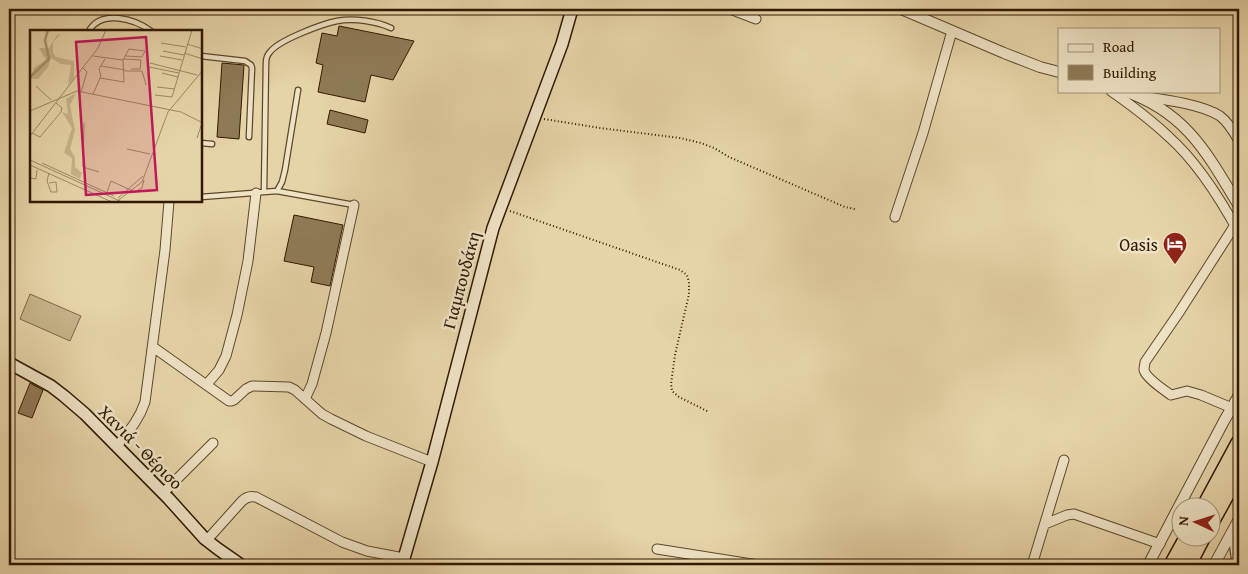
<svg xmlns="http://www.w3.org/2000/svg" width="1248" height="574" font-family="'Gentium Book Plus',serif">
	<rect width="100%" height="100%" fill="#e6d4a8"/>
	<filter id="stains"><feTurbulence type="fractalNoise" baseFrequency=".004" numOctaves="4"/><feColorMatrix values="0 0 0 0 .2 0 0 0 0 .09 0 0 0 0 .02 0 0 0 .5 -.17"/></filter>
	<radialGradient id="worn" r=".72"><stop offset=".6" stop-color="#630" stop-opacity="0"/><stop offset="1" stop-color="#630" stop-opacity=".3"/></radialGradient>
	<!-- green -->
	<path fill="#c7b48b" stroke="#7c6646" d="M30,294l51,22 -11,25 -50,-22z"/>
	<!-- building -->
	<path fill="#8f7a57" stroke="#301900" d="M339,26l75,15 -21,39 -22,-5 -6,27 -47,-10 5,-27 -7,-2 6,-30 15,3z
		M222,63l22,2 -5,74 -22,-2z
		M330,110l38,10 -3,13 -38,-9z
		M294,215l49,10 -13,61 -19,-4 3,-15 -30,-6z
		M30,383l13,7 -11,28 -14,-5z"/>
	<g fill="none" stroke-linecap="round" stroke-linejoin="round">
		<defs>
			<path id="service" d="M89,31c12,-22 46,-12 62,0
				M201,56l44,5 6,4 1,3 -3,69
				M201,143l11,1
				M264,191l2,-128c0,-5 1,-8 4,-11 9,-12 52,-28 67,-31 17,-3 39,0 54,7
				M277,191l5,-9 3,-12 13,-80
				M201,197l76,-6 77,14
				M1231,537l4,28"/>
			<path id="minor" d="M730,9l26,10
				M1111,91c20,14 40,29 58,46 28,25 52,63 70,96
				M1140,96c21,3 62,8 80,20 8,6 14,16 19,25
				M895,217l28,-84 29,-102
				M153,347l76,54h2l3,-1 12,-11 6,-3 37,1 6,3 27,24 9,5 35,17 66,26
				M207,384l12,-14 7,-14 11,-41 11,-54 8,-68
				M305,399l7,-15 14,-51 28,-128
				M1232,408l-31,-13 -14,-4 -16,4c-7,-5 -25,-17 -27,-25 0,-3 1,-6 1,-8l33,-48 57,-89 4,-16
				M117,446c12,-15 22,-26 28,-44l20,-152 4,-49
				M163,493l50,-50
				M1045,524l22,-9 7,-1 86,30
				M207,540l35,-39c4,-4 9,-5 14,-4l86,45 25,9 37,7
				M657,549l101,16
				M1032,565l32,-105"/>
			<path id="tertiary" d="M901,9l103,44 36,14 19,5
				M1124,91c62,21 83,62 115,115
				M1148,565l76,-144 15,-26
				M1214,565l25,-46"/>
			<path id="secondary" d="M9,363l42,23 13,10 21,18 84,85 36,40 13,10 23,16
				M402,565l30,-103 61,-234 69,-184 10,-35"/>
			<path id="motorway" d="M1205,506l34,-63
				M1210,524l29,-53
				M1172,565l16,-29
				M1188,565l15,-29"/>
		</defs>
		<!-- service casing -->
		<use href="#service" stroke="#5e482a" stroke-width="7"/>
		<!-- minor casing -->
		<use href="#minor" stroke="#5e482a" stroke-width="11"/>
		<!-- tertiary casing -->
		<use href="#tertiary" stroke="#5e482a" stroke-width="12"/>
		<!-- secondary casing -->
		<use href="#secondary" stroke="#301900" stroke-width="14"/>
		<!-- motorway casing -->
		<use href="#motorway" stroke="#301900" stroke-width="18"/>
		<!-- path -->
		<path stroke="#301900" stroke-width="2" stroke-dasharray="1 2.5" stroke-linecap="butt" d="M544,119l56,9 80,10 21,5 13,5 15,9 116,50 10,2
			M510,211l170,59 7,5 2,7v12l-14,61 -4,29 1,7 7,6 30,15"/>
		<!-- service -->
		<use href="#service" stroke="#efe3c6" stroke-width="4.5"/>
		<!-- minor -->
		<use href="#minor" stroke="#efe3c6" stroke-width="9"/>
		<!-- tertiary -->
		<use href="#tertiary" stroke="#efe3c6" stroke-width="10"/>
		<!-- secondary -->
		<use href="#secondary" stroke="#efe3c6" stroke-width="11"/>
		<!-- motorway -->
		<use href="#motorway" stroke="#e6d4a8" stroke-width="15"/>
	</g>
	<!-- icons -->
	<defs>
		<symbol id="hotel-pin" viewBox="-11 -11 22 30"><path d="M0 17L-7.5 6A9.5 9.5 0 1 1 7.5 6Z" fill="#8f2418" stroke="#efe3c6"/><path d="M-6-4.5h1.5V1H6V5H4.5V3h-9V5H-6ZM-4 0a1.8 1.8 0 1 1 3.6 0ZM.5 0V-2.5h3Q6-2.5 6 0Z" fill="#fff"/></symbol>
	</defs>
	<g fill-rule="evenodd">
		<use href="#hotel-pin" x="1161" y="230" width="28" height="38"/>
	</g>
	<g text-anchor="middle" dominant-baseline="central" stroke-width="5" stroke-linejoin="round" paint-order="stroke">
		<!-- poi labels -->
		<g font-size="18" fill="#301900" stroke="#efe3c6" text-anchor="end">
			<text x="1158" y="244">Oasis</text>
		</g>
		<!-- street labels -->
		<g font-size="18" fill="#301900" stroke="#efe3c6">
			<text transform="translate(461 280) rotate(-75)">Γιαμπουδάκη</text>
			<text transform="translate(141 447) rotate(45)">Χανιά - Θέρισο</text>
		</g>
	</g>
	<!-- overview -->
	<g transform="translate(30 30)">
		<rect width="172" height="172" fill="#e6d4a8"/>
		<path d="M31,4l-8,8v11l3,4 18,4v17l-6,7 3,-20 -10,-1 -10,-6 -3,9 -10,12h-8l4,-11 12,-8 -7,-12h10l8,-13zM46,63l-6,12 5,25 -5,19 5,8v10l7,6 -2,6 -9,-5 1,-16 -8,-5 8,-25 -10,-16 6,2 -2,-15z" fill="#c7b48b"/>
		<path fill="none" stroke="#a8946f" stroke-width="2.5" d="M0,47l19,-18 -4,-19 3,-10"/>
		<path fill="none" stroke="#9d8965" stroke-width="1" d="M131,13l25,4M157,14l16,5M133,21l21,4M154,23l19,6M63,26l30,4M130,26l22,4M94,29l17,1 -1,9h-9M120,33l47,12M71,36l24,4M119,37l30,6M95,41h17l4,14M132,43l16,4M70,48l24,4 -1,-22 6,-11 16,2 -3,6 -16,-1M6,56l15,14M127,57l18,2M51,62l6,-20 -4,-4M63,64l8,-18 -2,-7 6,-10M125,65l17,2 20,-67M0,81l47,-20 104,21 22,11M54,93l-1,44 16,5M2,103l8,4 21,-25 1,-4 -6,-5M0,106l68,-88 8,-18M167,108l5,-15M97,119l23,5M0,130l92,42M12,133l72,33M0,135l82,37M19,143l-2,8 4,11h6l-1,-10 -7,1M0,148l6,1 1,-9M77,162l4,-11 24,11 7,-4 2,-8M88,168l25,-22M86,172l26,-20 26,-70 35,-42"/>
		<path fill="#c2185b" fill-opacity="0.15" stroke="#c2185b" stroke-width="2.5" d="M116,7l11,153 -71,5 -10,-153z"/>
		<rect width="172" height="172" fill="none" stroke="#301900" stroke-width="2.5"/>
	</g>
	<!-- margin -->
	<rect width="1248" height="574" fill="none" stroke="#e6d4a8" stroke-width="30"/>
	<rect x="10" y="10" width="1228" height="554" fill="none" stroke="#301900" stroke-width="2.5"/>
	<rect x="15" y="15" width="1218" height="544" fill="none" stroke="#301900"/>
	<!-- legend -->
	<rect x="1058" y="28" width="162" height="65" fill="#efe3c6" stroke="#a39277"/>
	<rect x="1068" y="44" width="25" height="8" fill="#efe3c6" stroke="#a39277"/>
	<text x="1103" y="52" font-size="15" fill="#301900">Road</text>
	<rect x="1068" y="65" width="25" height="15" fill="#8f7a57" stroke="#a39277"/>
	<text x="1103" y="78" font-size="15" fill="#301900">Building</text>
	<!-- north arrow -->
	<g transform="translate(1196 522) rotate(274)"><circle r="24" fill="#efe3c6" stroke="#a39277"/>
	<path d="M0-4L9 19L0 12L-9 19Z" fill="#8f2418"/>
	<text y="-8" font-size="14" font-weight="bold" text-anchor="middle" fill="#301900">N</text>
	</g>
	<rect width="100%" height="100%" filter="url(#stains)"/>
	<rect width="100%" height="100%" fill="url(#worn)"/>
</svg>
